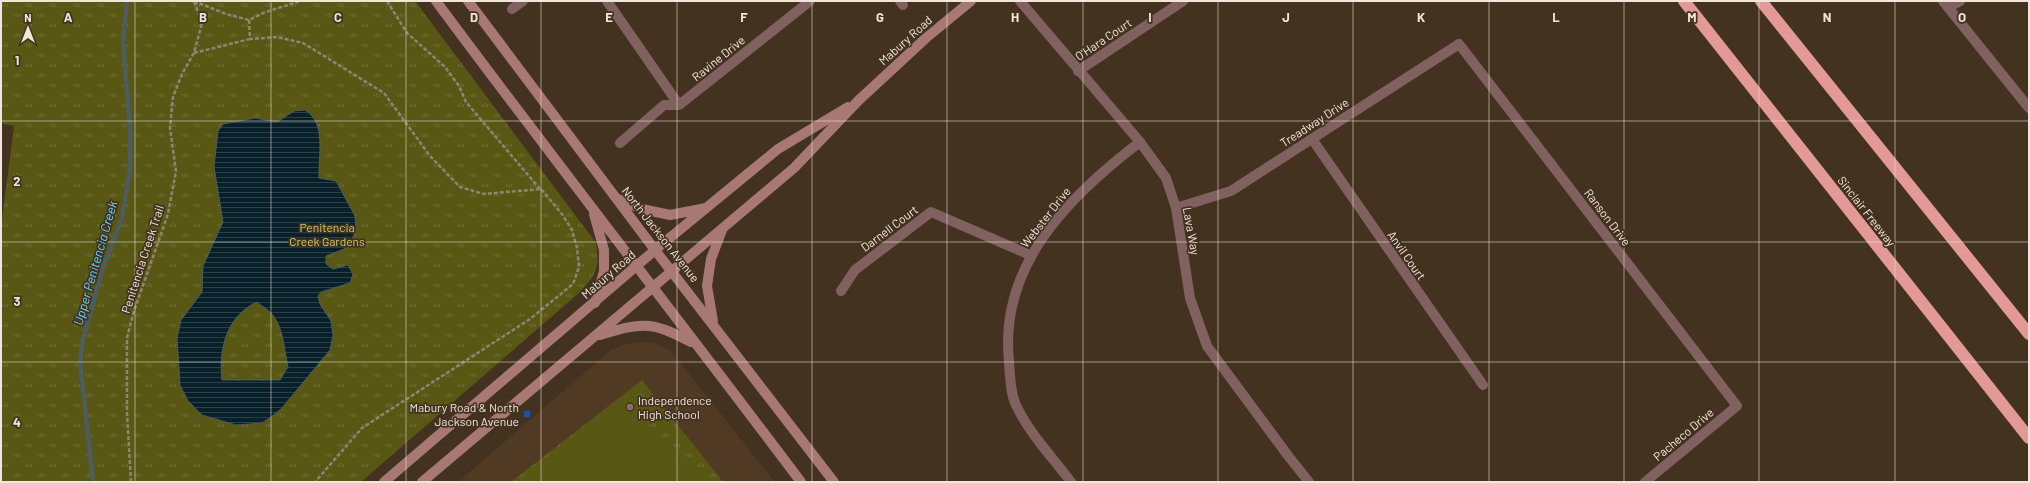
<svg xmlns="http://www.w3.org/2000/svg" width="2030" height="483" font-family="Barlow,sans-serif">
	<defs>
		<pattern id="grass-tufts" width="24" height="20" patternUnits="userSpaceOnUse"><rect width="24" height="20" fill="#585814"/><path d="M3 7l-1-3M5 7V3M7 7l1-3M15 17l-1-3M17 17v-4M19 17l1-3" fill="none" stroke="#707036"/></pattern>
		<pattern id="water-rules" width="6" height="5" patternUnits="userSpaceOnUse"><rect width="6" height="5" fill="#07202a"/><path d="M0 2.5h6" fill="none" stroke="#2c4048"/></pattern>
	</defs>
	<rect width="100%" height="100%" fill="#443220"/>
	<!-- built -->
	<path fill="#513a24" d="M639,342l15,1 16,7 105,132h-317l153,-132 15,-6z"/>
	<!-- grass -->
	<path fill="url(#grass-tufts)" d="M1,1h414l181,242c4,25 1,30 -16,49l-219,190h-360v-255l13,-101 -13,-3z
		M642,380l81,102h-212z"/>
	<!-- pitch -->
	<path fill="#585814" d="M629,401l70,81h-168l-6,-9z"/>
	<!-- water -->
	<path fill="url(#water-rules)" stroke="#4e5b5f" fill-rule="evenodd" d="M305,110c22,14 13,45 14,68l17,3 19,35 1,13 -5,13 -7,7 -18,7v8l7,5 15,-4 5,9 -3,9 -29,9 -3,4 2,8 11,17 2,14 -3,15 -49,59 -10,8 -9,6 -26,2 -34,-10 -14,-14 -8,-16 -3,-47 4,-18 21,-28 1,-26 20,-44 -9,-55 4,-36 5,-7 32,-6 22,4 17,-11zM257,302c4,4 11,7 15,12 12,15 12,35 16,53l-8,13h-58c-4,-30 5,-65 35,-78z"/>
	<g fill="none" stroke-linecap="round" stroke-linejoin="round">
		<!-- stream -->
		<path stroke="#4e5b5f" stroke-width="4.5" d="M93,482l-13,-121 3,-22 20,-71 19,-50 8,-48v-42l-7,-87 4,-40"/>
		<!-- path -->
		<path stroke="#928374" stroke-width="2.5" stroke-dasharray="4 2" stroke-linecap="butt" d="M194,1l32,13 23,6 14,-7 37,-12
			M387,1l20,32 38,34 14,19 7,16 74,87
			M249,20l1,19 27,-2 26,6 81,50 46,63 30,31 24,7 57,-5 21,25 10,16 5,18 2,19 -6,17 -43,35 -168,109 -47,54
			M194,53l56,-14
			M690,276l4,-5
			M131,482l-4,-69v-75l6,-24 35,-100 8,-43 -6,-43 3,-31 9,-23 12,-21 8,-30 -8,-22"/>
		<!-- street -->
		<path stroke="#80615f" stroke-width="10" d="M607,1l72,104
			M900,1l3,4
			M1020,1l120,141 26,36 10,30 14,90 17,48 82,111 20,25
			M1943,1l86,107
			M1949,7l11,-6
			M512,9l11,-8
			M1078,71l105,-70
			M679,105l131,-104
			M1312,139l171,246
			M620,143l44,-38h15
			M1176,208l55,-17 228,-147 278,362 -92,76
			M841,291l14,-21 76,-58 99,43
			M1071,482c-18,-24 -42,-49 -55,-77 -6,-12 -6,-31 -7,-44 -10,-96 60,-165 131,-219"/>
		<!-- secondary -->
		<path stroke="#a87875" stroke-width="10" d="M436,1c120,162 244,320 365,481
			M468,1l187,249 179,232
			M618,199l24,10 28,6 36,-7
			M594,214l10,36v21l-9,32
			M713,321l-6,-35 4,-27 11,-29
			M600,335c43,-13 51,-14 91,7
			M384,482l271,-232 123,-101 70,-42
			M422,482l372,-314 65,-68 67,-62 45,-37"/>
		<!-- highway -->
		<path stroke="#e39995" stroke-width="12" d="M1684,1l345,437
			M1761,1l268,333"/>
	</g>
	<!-- grid -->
	<path fill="none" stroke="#f2e6db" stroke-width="1" stroke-opacity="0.55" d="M135,1v481M271,1v481M406,1v481M541,1v481M677,1v481M812,1v481M947,1v481M1083,1v481M1218,1v481M1353,1v481M1489,1v481M1624,1v481M1759,1v481M1895,1v481M1,121h2028M1,242h2028M1,362h2028"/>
	<!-- markers -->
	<circle fill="#8d6e63" stroke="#443220" stroke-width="1.5" cx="630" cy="407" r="4"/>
	<rect fill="#1a4fb4" stroke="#443220" stroke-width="1.5" x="523" y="410" width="8" height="8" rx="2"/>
	<g text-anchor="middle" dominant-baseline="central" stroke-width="3.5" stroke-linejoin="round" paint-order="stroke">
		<!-- street labels -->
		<g font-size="12" fill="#f2e6db" stroke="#443220">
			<text transform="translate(1103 39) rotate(-34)">O'Hara Court</text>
			<text transform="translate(905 40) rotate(-42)">Mabury Road</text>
			<text transform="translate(718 58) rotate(-39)">Ravine Drive</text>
			<text transform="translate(1314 122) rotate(-33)">Treadway Drive</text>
			<text transform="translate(1867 211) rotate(52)">Sinclair Freeway</text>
			<text transform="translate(1045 217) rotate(-52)">Webster Drive</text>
			<text transform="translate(1608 217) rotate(53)">Ranson Drive</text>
			<text transform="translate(889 228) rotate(-37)">Darnell Court</text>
			<text transform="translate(1192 231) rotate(80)">Lava Way</text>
			<text transform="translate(661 234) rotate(52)">North Jackson Avenue</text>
			<text transform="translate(1407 255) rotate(55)">Anvil Court</text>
			<text transform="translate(142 259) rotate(-72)">Penitencia Creek Trail</text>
			<text transform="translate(608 274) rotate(-41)">Mabury Road</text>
			<text transform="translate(1683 434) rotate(-40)">Pacheco Drive</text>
		</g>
		<!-- park labels -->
		<g font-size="12" fill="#c9cc6b" stroke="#443220">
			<text x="327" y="227">Penitencia<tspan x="327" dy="14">Creek Gardens</tspan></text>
		</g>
		<!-- poi labels -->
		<g font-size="12" fill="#f2e6db" stroke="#443220" text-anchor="start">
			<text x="638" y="400">Independence<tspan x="638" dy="14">High School</tspan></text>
			<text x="519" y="407" text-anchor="end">Mabury Road &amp; North<tspan x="519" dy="14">Jackson Avenue</tspan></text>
		</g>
		<!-- water labels -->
		<g font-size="13" font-style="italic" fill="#61d1ff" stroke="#443220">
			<text transform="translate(95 263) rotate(-74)">Upper Penitencia Creek</text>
		</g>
	</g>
	<g font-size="13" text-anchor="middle" font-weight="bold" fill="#f2e6db" stroke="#443220" stroke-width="3.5" stroke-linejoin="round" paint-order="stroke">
		<text x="68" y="22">A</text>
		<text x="203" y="22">B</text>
		<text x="338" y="22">C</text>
		<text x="474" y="22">D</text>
		<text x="609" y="22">E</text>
		<text x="744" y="22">F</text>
		<text x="880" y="22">G</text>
		<text x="1015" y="22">H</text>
		<text x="1150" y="22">I</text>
		<text x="1286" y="22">J</text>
		<text x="1421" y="22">K</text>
		<text x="1556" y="22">L</text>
		<text x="1692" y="22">M</text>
		<text x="1827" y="22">N</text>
		<text x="1962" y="22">O</text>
		<text x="17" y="65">1</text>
		<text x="17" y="186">2</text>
		<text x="17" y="306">3</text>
		<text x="17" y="427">4</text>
	</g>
	<!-- border -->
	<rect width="2030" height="483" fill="none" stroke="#f2e6db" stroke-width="4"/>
	<!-- north arrow -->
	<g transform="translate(28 28)" stroke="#443220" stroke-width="3" paint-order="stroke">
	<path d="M0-3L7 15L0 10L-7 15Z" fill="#f2e6db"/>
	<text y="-6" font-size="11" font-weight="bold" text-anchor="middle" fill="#f2e6db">N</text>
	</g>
</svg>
